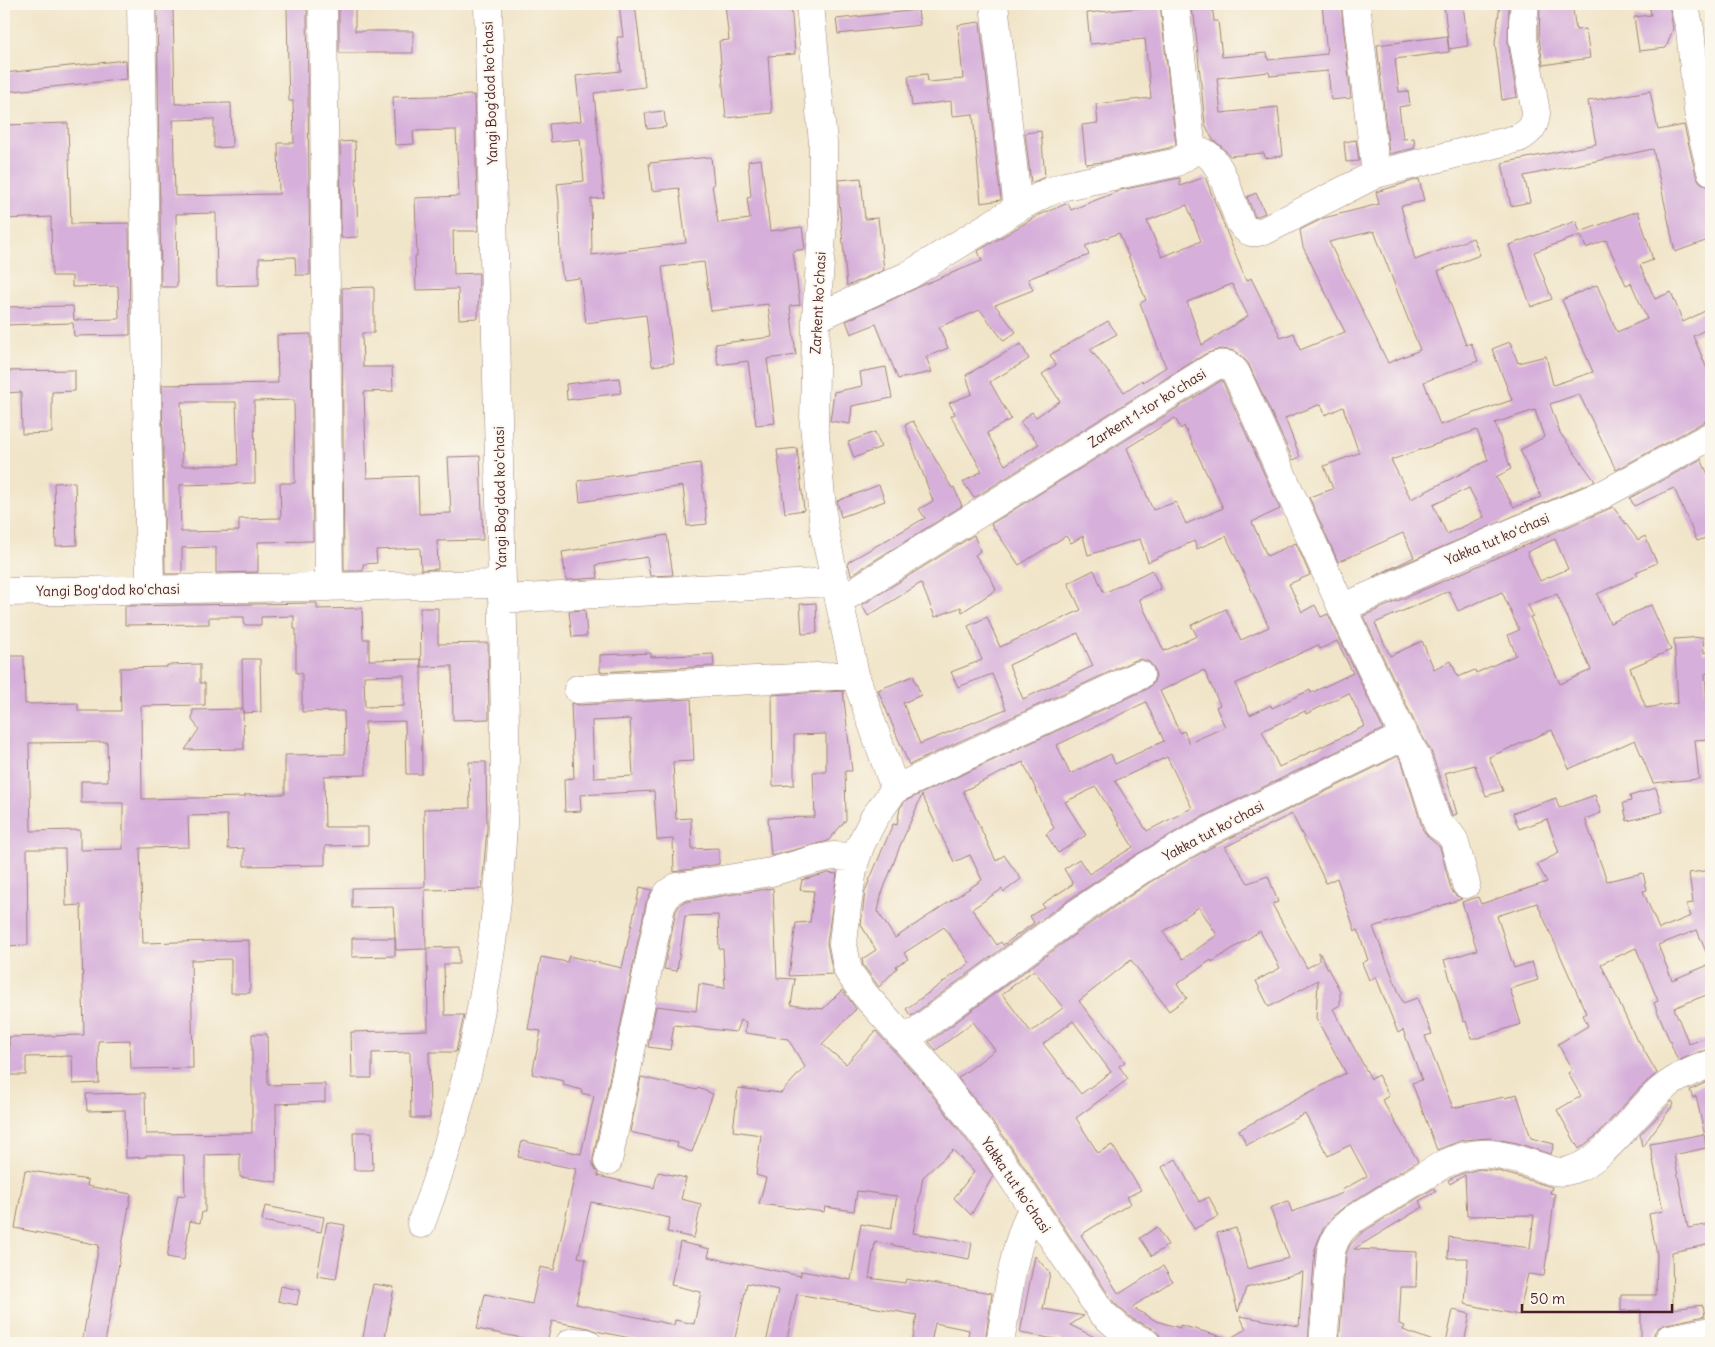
<svg xmlns="http://www.w3.org/2000/svg" width="1715" height="1347" font-family="Delius,sans-serif">
	<rect width="100%" height="100%" fill="#fbf7ec"/>
	<filter id="ink" filterUnits="userSpaceOnUse"><feTurbulence type="fractalNoise" baseFrequency=".02" numOctaves="2"/><feDisplacementMap in="SourceGraphic" scale="10" xChannelSelector="R" yChannelSelector="G"/><feConvolveMatrix kernelMatrix="1 2 1 2 8 2 1 2 1" color-interpolation-filters="sRGB"/></filter>
	<filter id="wash" filterUnits="userSpaceOnUse"><feTurbulence type="fractalNoise" baseFrequency=".0096" numOctaves="4" result="noise"/><feDisplacementMap in="SourceGraphic" scale="20" xChannelSelector="R" yChannelSelector="G"/><feGaussianBlur stdDeviation="1.12" result="paint"/><feColorMatrix in="noise" values="0 0 0 0 0 0 0 0 0 0 0 0 0 0 0 0 0 1.4 0 .05"/><feComposite in="paint" operator="in"/></filter>
	<g filter="url(#wash)">
		<rect width="100%" height="100%" fill="#f1e5c9"/>
		<g id="blocks">
			<!-- building -->
			<path fill="#d6afda" fill-rule="evenodd" d="M291,4h16l3,271h-14l-1,-18 -36,1v27l-42,1 -1,-73 -40,1 1,73h-16l-4,-278 16,-1 2,96 56,-1 1,44 -18,1v-29l-41,1 2,76 104,-2 -1,-51h16l-1,-42h-4l-1,-34 -1,-61h4z
				M339,4h16v27h58v22h-74z
				M619,4h16l10,83 -51,6 10,105 -13,1 1,56 94,-12 -7,-55 -27,3 -3,-28 62,-6 3,28h-2l6,38 32,-4 -3,-21 4,-1 -3,-36 13,-2 9,72 32,-4 3,22 -12,2 7,54 -10,1 6,49 -29,4 8,64 -19,2 -8,-64 -30,4 -3,-21 57,-7 -4,-33 -57,7 -7,-49 -42,5 12,96 -22,3 -6,-51 -60,8 -6,-45 -17,2 -3,-21 -1,-57 -2,-18 27,-3 -4,-42 -29,3 -2,-18 32,-3 -5,-45 45,-5 -4,-34h6z
				M725,4h25v4l41,-4 4,50 -27,2 4,57 -46,5 -7,-77 10,-1z
				M1139,4h21l16,140 -7,4 -66,14 -17,2 -4,-39 16,-2 -2,-19 55,-6 -6,-59 -55,5 -3,-31 53,-5z
				M1191,4h21l2,17h4l4,36 45,-4 1,7 59,-6 -5,-50h19l10,94 -20,2 -3,-29 -58,5 -1,-4 -52,6 4,35 57,-6 5,49 -18,2 -1,-5 -34,3 -9,-10 -8,-6 -8,-16 -11,-109h-2z
				M1444,4h19l5,42 -19,3z
				M1500,4h9l-1,38 9,55 -15,3 -7,-57z
				M1540,4h32l4,26 10,-1 4,29 -47,7 -4,-27z
				M1649,4h20l4,25 -7,19 -27,3 -5,-34 17,-2z
				M918,10l2,15 -82,9 -2,-15z
				M980,22l21,178 -20,3 -8,-89 -21,2 -1,-15 -39,5 -4,-30 19,-2 1,8 35,-3 -5,-54z
				M1447,36l2,16 -54,7 4,33 9,-1 2,14 -11,2 4,32 11,-1 1,10 -26,6 -12,-109z
				M126,60l1,19 -123,13v-19z
				M1650,91l8,39 26,-5 12,50 4,7 7,4 4,11v42l-36,13 -22,-103 -129,27 6,26 -19,4 -9,-43 94,-19 -8,-43z
				M474,95l4,136h-25l1,43 25,-1 -1,45 -19,1 -1,-30 -42,1 -1,-34h2l-2,-58 44,-2 -3,-66 -43,1 1,13 -19,1 -2,-48z
				M664,111l2,16 -19,2 -2,-16z
				M68,123l3,101 58,-1 1,112 -56,1 -1,-13 -69,2v-18l69,-1 1,14 45,-1 -1,-33 -46,1v-11h-20l-1,-59 -47,2v-94z
				M1041,131l4,46 -14,6 -6,-50z
				M1356,140l3,21 -13,1 -2,-20z
				M355,141l3,96 -17,1 -1,-96z
				M1205,177l41,104 5,-3 30,60 13,-5 6,17 45,-18 -42,-85 -3,-17 24,-12 55,-14 -3,-12 43,-13 5,22 -23,5 14,54 58,-22 7,17 -42,16 28,74 5,-2 7,18 -54,21 16,43 72,-25 -20,-51 18,-7 8,21 28,-7 7,29 40,-13 -31,-72 35,-15 20,47 30,-13 -16,-36 -5,2 -20,-45 -20,8 -5,-13 -47,17 18,47 -21,8 -22,-62 67,-24 4,11 58,-21 15,49 -13,5 15,34 16,-7 12,30 28,-14v19l-18,9 18,42v42l-7,2 -88,48 -37,-76 -29,10 10,29 35,48 -222,96 41,-20 -11,-24 -65,29 -29,-65 24,-8 -9,-23 35,-13 -16,-46 -18,8 -4,-11 -36,14 15,39 -7,3 -45,-97 -11,-11 -7,-2 -10,-1 -15,5 -231,144 -11,-16 19,-11 -31,-55 4,-2 -6,-11 23,-9 -6,-19 55,-31 8,15 -39,23 21,37 -24,14 18,32 34,-21 -19,-22 12,-10 4,5 24,-16 -18,-27 14,-9 -6,-10 58,-34 9,13 -27,15 34,43 18,-12 1,2 23,-15 -26,-64 6,-3 -27,-67 -34,13 4,9 -61,24 5,11 -38,15 21,27 -12,9 -24,-31 -41,17 9,21 -22,9 6,15 -34,7 -22,-55 -25,10 -5,-13 79,-37 57,-23 -4,-10 59,-35 31,-13 3,7 50,-20 59,-12v8zM1187,205l14,36 -39,16 -15,-36zM1374,231l46,119 -32,13 -59,-121zM1232,284l16,32 -46,29 -15,-43zM1535,410l9,27 -24,13 21,47 -27,10 -18,-30 15,-8 -16,-46zM1477,430l11,30 -77,39 -20,-39zM1469,488l15,29 -37,17 -14,-29z
				M861,178l4,41 13,-1 6,52 -37,16 -8,-85v-21z
				M1256,193l9,20 -10,4 -8,-20z
				M374,287v46h-12l1,34h29l1,24 -29,1 3,86 51,-2 1,38 32,-1 -3,-56 32,-1 3,84 -46,1 1,28 -17,1 -1,-22 -44,2 1,13 -14,1v7h-19l-2,-283z
				M311,334l2,207 -55,1v30l-42,1v-26l-34,1v26h-17l-3,-189 116,-2 -1,-48zM294,400l1,83h-15l1,35 -42,1v12l-58,1 -1,-47 75,-2 -1,-82zM181,402h55l2,63 -56,1z
				M886,367l6,31 -40,8 -2,18 -20,-3 4,-29 28,-6 -2,-14z
				M75,370v21l-23,1v41l-30,1 -1,-42 -17,1v-22z
				M619,378l2,15 -54,7 -1,-16z
				M1222,380l58,129 -28,13 15,34 29,-13 14,32 -21,9 13,28 13,-7 6,12 7,-3 55,115 -189,92 -60,35 -70,47 -153,113 -5,-7 64,-46 -26,-36 -40,26 4,6 -12,7 1,2 -18,19 -16,-22 -1,-6 14,-9 -15,-25 4,-34 28,-67 4,1 3,-17 5,-7 242,-112 6,-5 3,-8 -2,-8 -5,-6 -8,-3 -8,2 -224,104 -31,-75 35,-14 8,19 -18,8 17,41 86,-35 -14,-35 -34,13 -7,-15 31,-12 -14,-34 19,-9 13,30 81,-37 -13,-27 26,-13 10,23 48,-23 9,19 -22,10 25,52 33,-15 -6,-11 35,-16 15,31 28,-13 -43,-91 -29,13 -3,-8 -46,21 -8,-23 -52,16 -5,-19 -12,7 -5,-7 -47,29 -28,-41zM1175,418l6,11 3,-3 39,82 -37,16 -10,-22 -23,8 -26,-62zM1078,633l15,33 -70,33 -14,-34zM1337,641l16,32 -42,20 -1,-3 -38,18 -1,-3 -21,10 -15,-31 83,-39 2,4zM1204,670l16,35 -4,2 9,20 -36,16 -5,-12 -4,2 -20,-42zM1349,693l16,33 -86,41 -17,-36 43,-20 1,3zM1146,702l18,39 -49,23 -4,-10 -41,20 -13,-29zM1167,757l25,51 -45,23 -32,-50zM1023,762l31,66 -8,6 12,19 28,-18 -21,-33 31,-15 37,60 -44,27 -10,-15 -15,10 9,15 -31,20 2,3 -14,9 4,7 -31,22 -2,-3 -4,3 -25,-36 30,-20 2,3 17,-13 -17,-24 -8,6 -33,-70zM922,795l32,67 16,-7 12,25 -87,58 -17,-26 3,-16 19,-50z
				M913,421l39,67 2,-1 8,19 -111,69 -3,-13 77,-44 -6,-9 14,-8 -28,-76z
				M875,432l6,15 -27,11 -6,-16z
				M797,448l7,62 -19,3 -8,-63z
				M1701,459l10,22v55l-14,5 -23,-53 -40,18 -4,-8z
				M700,463l7,61 -20,2 -4,-40 -103,16 -2,-21z
				M75,482l2,63 -21,1 -2,-63z
				M879,485l6,16 -44,16 -4,-16z
				M1613,507l25,33 7,-4 12,27 -21,9 2,3 -41,19 13,29 41,-18 20,45 -41,18 16,40 32,-5 -4,-64 29,-2 1,16 7,-3v21l-6,3 2,32 4,-1v34l-16,1 4,39 -46,4 -18,-43 -66,29 -17,-39 -63,27 14,34 -17,5 -11,-31 -30,8 12,41 -5,2 -21,-65 -13,-22 -55,-113zM1555,539l13,30 -28,12 -13,-29zM1449,591l9,20 44,-19 17,38 -11,5 8,20 -40,18 -1,-3 -17,7 -7,-16 -17,8 -12,-28 -32,15 -15,-33zM1557,594l34,76 -31,14 -30,-67 3,-1 -5,-11z
				M667,535l6,40 -23,1 -3,-19 -51,8 2,13 -32,2 -4,-28z
				M974,535l6,16 -5,4 17,25 4,10 -34,22 -1,-5 -26,10 -14,-34 -53,33 -6,-11z
				M317,603v6l45,-1 1,31h6v21l52,-1 1,115h-16l-1,-53 -40,1 1,53 -42,1 1,51h43v18l-43,1v19l-81,1v-18l-16,1 -1,-34 -39,1 1,31 -49,1 3,95 106,-3 1,53h-19v-34l-40,1 2,108 -62,1 -1,-29 -32,1 1,42 -26,1 -1,-28 -46,1v18h-16l-1,-38 75,-2 -3,-130 -15,1 -1,-57h-38l1,96 -24,1v-290h20l1,48 53,-1v8h43l-1,-43 47,-1v-2l33,-1v19h5v22l-64,1 1,93 103,-2v-2l40,-1v-39l60,-1 -1,-43 -42,1v-39h-6v-44h-2v-13l-33,1v8h-17v-8h-35v7l-84,1v-19zM404,675v31l-39,1 -1,-31zM107,742l1,39h-27v22h42v46l-43,1v-20l-49,1 -2,-88z
				M816,603l1,30 -15,1 -2,-30z
				M420,608h18v36l50,-1 1,76 -36,1 -1,-54 -31,1z
				M585,610l2,26 -15,1 -3,-26z
				M651,653v4l62,-3 1,12 -114,6v-17z
				M242,659h18l1,53 -18,1z
				M843,691l9,80h-7l1,49 -18,21 -57,15 -3,-38 47,-1 -2,-45h13v-38l-32,1v50l-21,1 -1,-91z
				M691,699l3,62 -21,1 3,57 15,-1 1,31 27,-1v16l-45,8 -1,-33 -16,1 -3,-49 -74,4 1,16 -16,1 -1,-33 10,-1 -3,-75 8,2zM630,719l3,57 -39,2 -2,-57z
				M243,709l1,40 -59,1 14,-21 -7,-9 1,-10z
				M1398,756l4,6 21,68 5,7 12,10 11,42 4,6 7,4 -89,28 30,76 14,-5 15,36 -7,2 28,72 51,-11 1,1 12,-4 14,44 23,6 -3,10 -34,-11 -27,-5 -27,2 -26,10 -25,-67 10,-3 -19,-50 -5,3 -22,-56 -7,3 -7,-17 6,-3 -10,-30 -3,1 -18,-53 -11,5 -34,-69 -67,33 23,36 20,-7 10,26 -6,2 35,64 12,-7v-9l21,39v14l-7,4 38,70 7,-4 11,21 -7,4 36,61 -74,46 -11,9 -10,13 -8,20 -7,94h-139l-8,-2 -2,-7 -6,-5 -19,-9 -20,-17 -109,-165 -47,-60 37,-28 -22,-28 -37,28 -7,-8 153,-113 68,-47 58,-33zM1199,907l18,28 -34,24 -20,-27zM1260,931l20,37 -24,13 13,26 49,-27 -2,38 30,55 -107,57 8,15 58,-31 23,42 22,-11 17,31 -25,14 1,3 -51,19 -4,-11 -18,7 19,50 -42,11 -11,-41 -19,5 21,79 8,-24 57,-16 -4,54 -59,-10 6,13 -19,11v-2l-47,-13v3l-24,-7 -24,-14 40,-26 -9,-15 -44,28 -38,-59 50,-32 -4,-6 14,-7 -29,-45 -14,8 -22,-35 52,-39 -9,-13 6,-4 -46,-61 52,-41 38,51 18,-13 -10,-14 34,-24 1,2zM1034,970l29,38 -32,24 -29,-38zM1073,1021l38,51 -30,22 -38,-50z
				M469,762h17l1,66 -5,61 -57,1 1,59 -30,1 -3,-43 -41,1v-20l73,-1 -1,-78 46,-1z
				M1656,788l7,24 -36,9 -4,-18 8,-2 -1,-5z
				M1595,795l6,18 -16,6 22,62 36,-8 4,17 -4,1 16,38 32,-13 -5,-12 7,-1 -4,-30 22,-3v94l-14,-34 -39,15 14,35 39,-16v29l-37,15 15,36 22,-8v13l-12,3 -21,9 -24,-58 4,-2 -22,-53 -35,16 36,77 1,-1 19,33 -18,16 -42,46 -18,14 -22,-39 24,-14 -13,-23 4,-3 -14,-26 30,-18 -5,-11 3,-2 -49,-110 -40,13 17,52 18,-6 6,18 -28,9 11,35 -43,14h-7l-5,-17 -2,1 -20,-62 33,-10 -15,-48 16,-5 3,7 66,-22 -10,-18 22,-11 -12,-34 -28,10 -6,-16 43,-15 3,10z
				M828,873l9,1 -10,69 6,31 -44,2 7,-53 14,-1 4,-31 -14,-1 2,-10z
				M640,887l12,3 -6,13 -53,255v7l5,8v3l56,12 4,-16 28,6 -5,21 20,5 -7,34 -27,-6 3,-14 -79,-16 -13,55 8,2 -10,45 98,21 1,-5 19,4 7,-32 -30,-7 9,-43 30,7 -2,8 93,19v-5l50,9 10,-56 30,5 6,-33 -40,-5 -3,20 -29,-4 -1,5 -65,-8 7,-26 -10,-3 5,-40 -28,-4 5,-43 43,5 24,-26 -17,-28 -43,-6 1,-11 -6,-2 -4,12 -62,-7 -4,25 -22,-3 8,-41 40,5 3,-27 26,4 -2,-39h-4l-1,-34 -33,1 -8,55 -13,-2 12,-58 4,-7 3,-2 90,-14 4,90 18,1 -4,26 32,4 19,-19 14,19 -34,35 24,20 30,-33 47,52 56,73 14,20 -22,39 -17,-17 20,-26 -21,-22 -30,27 -10,56 59,10 -3,16 -94,-17 -6,36 36,5 1,-4 86,14 -7,50h-18l2,-13 -34,-7 -4,20h-19l5,-28 -120,-21 -11,49h-20l12,-53 -31,-7 -13,60h-80l-58,-12 -7,-3 -37,-7 -5,22 -70,-14 8,-35 47,10 8,-37 14,3 22,-101 -58,-12 4,-16 59,13 13,-58 -13,-3 1,-3 -19,-5 1,-4 -32,-7 9,-43 -13,-2 13,-72 26,5 2,-6 53,12z
				M352,938h43v18l-43,1z
				M459,947v17h-15l1,51h19l-8,37h-27l1,66h-19l-1,-66 -38,1v25h-20l-1,-46 77,-2 -1,-82z
				M252,1034h15l1,51 57,-1v18l-49,2 1,78 -37,-5v-23l-35,1v57h-3l-2,11 -10,-2 -6,39 -17,-3 11,-62 7,1 -1,-41h-38v2l-20,1 -1,-48 -38,1 -1,-17 59,-1 1,41 106,-1z
				M641,1077l56,13 1,-2 15,6 -21,58 -15,-5 1,-4 -48,-11z
				M1711,1080v52h-7l-8,-36 -3,2 -3,-8z
				M1672,1101l2,3 -32,43 -2,-12z
				M353,1132h19l1,38h-19z
				M1704,1134l2,14 -32,7 14,73 23,-4v20l-39,8 1,57 30,-4 2,11 -39,8 -7,3 -5,6v10h-13v-33l-20,1v-16h35l1,-40 -8,-41 14,-3 -13,-67z
				M1176,1159l23,43 10,-5 10,19 -25,13 -32,-62z
				M1480,1169l18,2 54,16 -2,6 5,1 -11,82 -16,-2 -9,41 -54,-11 3,-46h-20l1,-21 81,11 4,-33 -67,1 -2,-41 -15,9 -2,-4 13,-6z
				M25,1170l63,10 -1,6 44,8 -26,149h-23l17,-98 -84,-17z
				M1434,1188l2,3 -17,10 4,6 -69,42 63,3 -1,35h-15l-2,37 6,2 -2,4 30,11 -1,2h-93l7,-89 4,-9 11,-12z
				M265,1206l59,11 -3,15 -59,-11z
				M327,1222l18,3 -9,54 -19,-3z
				M1157,1227l11,18 -16,11 -12,-18z
				M1035,1256l15,17 -7,36 41,7 -14,9 37,18h-46v-3l-41,-7z
				M373,1284l21,3 -10,56h-22z
				M281,1286l19,4 -3,15 -19,-4z
				M1453,1310l17,4 -6,29h-18z"/>
		</g>
	</g>
	<g filter="url(#ink)">
		<use href="#blocks" fill-opacity="0" stroke="#9e827a" stroke-width="1"/>
		<g fill="none" stroke-linecap="round" stroke-linejoin="round">
			<defs>
				<path id="minor" d="M141,4l9,586
					M323,4l6,583
					M810,4l13,139v78l-7,97 -2,106 10,105 31,146 40,114 -21,29 -13,26 -7,20 -7,42 -4,38 5,27 17,24 70,78 57,74 110,166 23,20 21,10
					M1175,4l17,147
					M1356,4l20,170 143,-36c12,-7 16,-12 17,-25l-13,-74v-18l2,-17
					M1684,4l6,25 9,91 12,51
					M1018,208l28,-15 19,-7 109,-23c7,-2 17,-12 23,-12 22,0 32,44 39,61 2,5 5,14 10,17 5,5 11,3 18,2l112,-57
					M816,318l93,-43 109,-67 -24,-204
					M4,592l498,-8 -14,-580
					M502,599l333,-17
					M839,601l374,-234c12,-5 18,-3 24,8l105,233 62,128 -203,99 -59,34 -69,47 -168,124
					M1342,608l169,-75 93,-39 107,-58
					M578,689l277,-14
					M1404,736l12,20 22,69 11,8 5,7 12,44
					M895,789l245,-114
					M608,1161l53,-255 7,-13 9,-6 94,-15 46,-13 16,-3 23,1
					M421,1224c44,-118 71,-243 80,-368 7,-90 3,-182 1,-272
					M1669,1339l42,-8
					M570,1343l3,-1 14,1
					M1000,1343c8,-44 12,-94 32,-134
					M1323,1343l8,-92c4,-14 10,-22 21,-31l90,-55c38,-19 58,-11 96,1 11,4 21,8 33,4 34,-9 63,-57 90,-80 15,-13 32,-20 50,-26"/>
			</defs>
			<!-- minor casing -->
			<use href="#minor" stroke="#9e827a" stroke-width="29"/>
			<!-- minor -->
			<use href="#minor" stroke="#fff" stroke-width="28"/>
		</g>
	</g>
	<g text-anchor="middle" dominant-baseline="central" stroke-width="4" stroke-linejoin="round" paint-order="stroke">
		<!-- street labels -->
		<g font-size="14" fill="#4a1f2b" stroke="#fbf7ec">
			<text transform="translate(490 93) rotate(-92)">Yangi Bogʻdod koʻchasi</text>
			<text transform="translate(818 303) rotate(-87)">Zarkent koʻchasi</text>
			<text transform="translate(1147 408) rotate(-32)">Zarkent 1-tor koʻchasi</text>
			<text transform="translate(500 498) rotate(-91)">Yangi Bogʻdod koʻchasi</text>
			<text transform="translate(1497 539) rotate(-23)">Yakka tut koʻchasi</text>
			<text transform="translate(108 590) rotate(-1)">Yangi Bogʻdod koʻchasi</text>
			<text transform="translate(1213 831) rotate(-28)">Yakka tut koʻchasi</text>
			<text transform="translate(1016 1185) rotate(56)">Yakka tut koʻchasi</text>
		</g>
	</g>
	<!-- margin -->
	<rect width="1715" height="1347" fill="none" stroke="#fbf7ec" stroke-width="20"/>
	<!-- scale -->
	<path d="M1522 1304v8h150v-8" fill="none" stroke="#4a1f2b" stroke-width="2.5"/>
	<text x="1530" y="1304" font-size="15" fill="#4a1f2b" stroke="#fbf7ec" stroke-width="4" paint-order="stroke">50 m</text>
</svg>
